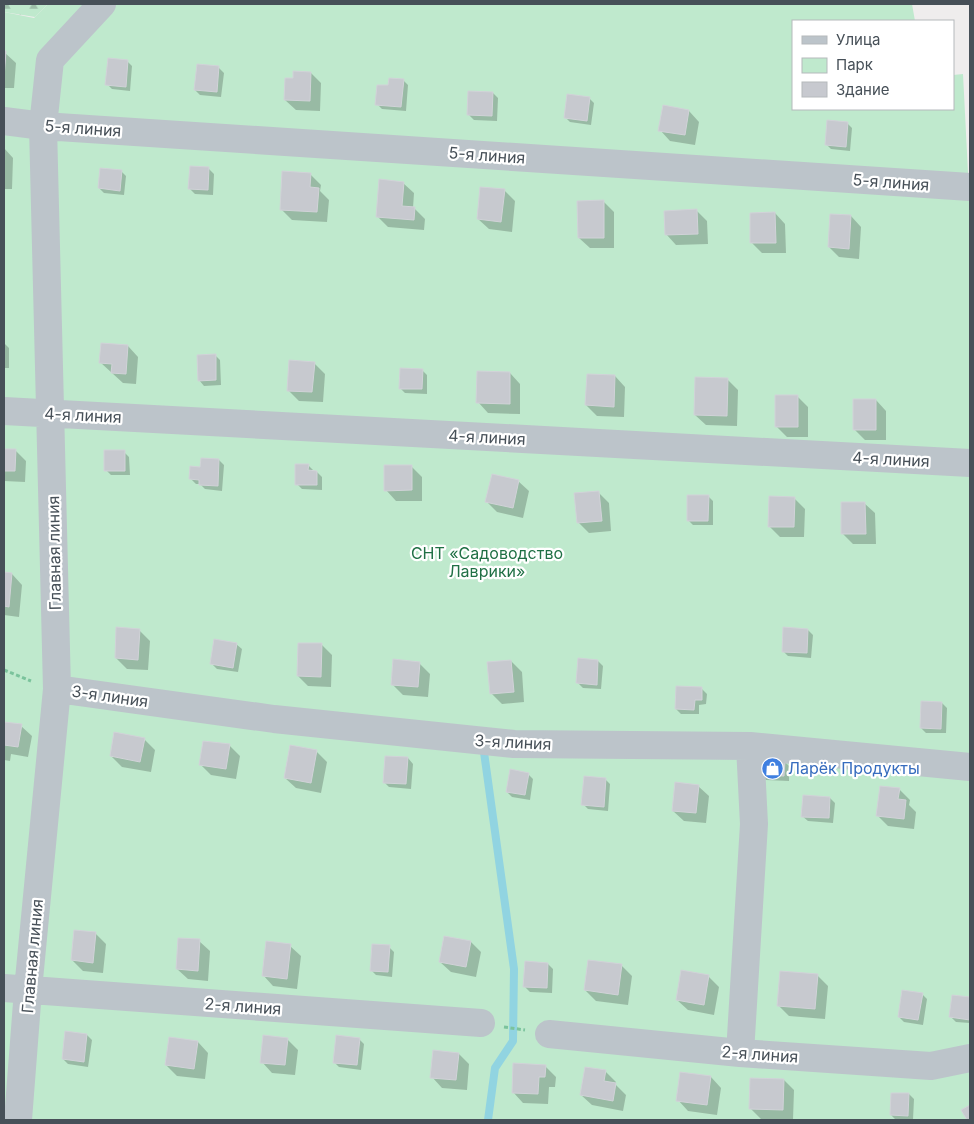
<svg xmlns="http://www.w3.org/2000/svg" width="974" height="1124" font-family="Inter,sans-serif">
	<defs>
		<pattern id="forest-firs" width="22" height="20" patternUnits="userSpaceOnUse" patternTransform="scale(1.25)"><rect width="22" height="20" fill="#bfe9cd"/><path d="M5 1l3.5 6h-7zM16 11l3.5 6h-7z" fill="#9dbfa9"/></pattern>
	</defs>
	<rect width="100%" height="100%" fill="#efeded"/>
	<!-- green -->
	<path fill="#bfe9cd" d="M48,4h864l3,17h-122v88h160v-34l10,-1 7,138v908h-966v-1108l30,6z"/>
	<!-- forest -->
	<path fill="url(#forest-firs)" d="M4,4h44l-13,13 -31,-5z"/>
	<!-- shadow -->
	<path fill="#0003" d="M4,52l12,11 -2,25h-10z
		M127,61l5,5 -2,25 -18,-2 -5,-5z
		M198,65l21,3 5,5 -3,24 -21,-2 -5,-5z
		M311,73l10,10 -1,28 -24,-1 -11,-10 9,-21z
		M403,80l5,5 -2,26 -24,-2 -5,-5 12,-18z
		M493,93l5,5 -1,23 -23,-1 -5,-5z
		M589,98l5,5 -3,22 -21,-3 -5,-5z
		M689,111l10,11 -4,23 -25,-4 -10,-11z
		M847,123l5,5 -2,23 -19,-2 -5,-5z
		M4,148l9,10 -1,31h-8z
		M209,169l5,5 -1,21 -18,-1 -5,-5z
		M121,171l5,5 -2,19 -20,-2 -5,-5z
		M310,174l11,11 -1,6 9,9 -2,22 -35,-2 -11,-11z
		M403,183l11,10 -1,15h1l11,11 -1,11 -36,-3 -11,-11z
		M504,190l11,11 -3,31 -23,-3 -11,-10z
		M603,201l11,11v36h-24l-11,-10z
		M696,210l11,11 1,23 -32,1 -10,-11z
		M775,213l10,11 1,29h-24l-10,-10z
		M851,216l10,11 -2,32 -20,-2 -10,-10z
		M4,343l5,5v20h-5z
		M128,346l10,11 -2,27 -13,-1 -22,-20z
		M215,355l5,5 1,25 -17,1 -5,-6z
		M314,363l11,11 -2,28 -24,-1 -11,-11z
		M422,370l5,5v19l-22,-1 -5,-5z
		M510,373l10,11v30l-32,-1 -10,-11z
		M615,376l10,11 -1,30 -27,-1 -11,-11z
		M727,379l11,11 -1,36 -31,-1 -11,-10z
		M797,396l11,11v30h-21l-11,-11z
		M876,400l10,11v29h-21l-11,-11z
		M4,450h11l11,11 -1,21 -21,-1z
		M124,452l5,5 1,18h-19l-5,-5z
		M219,460l5,5 -2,26 -17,-2 -5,-5h-4l-5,-5 10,-11z
		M308,465l5,5v2h4l5,5v13l-20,-1 -5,-5z
		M411,466l11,11v24h-26l-10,-11z
		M518,481l11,10 -6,27 -26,-6 -10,-10z
		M598,492l11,11 2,28 -22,2 -11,-11z
		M708,496l5,5v24h-20l-5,-5z
		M794,498l11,11 -1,28h-24l-11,-11z
		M864,503l11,10 1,31h-23l-10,-10z
		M4,574h8l10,11 -3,32 -15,-2z
		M139,630l11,11 -2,29 -21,-1 -11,-11z
		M808,630l5,5 -2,23 -23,-2 -5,-5z
		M236,644l6,5 -4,23 -21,-3 -5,-5z
		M322,645l10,10 -1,32 -23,-1 -10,-10z
		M511,661l11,11 2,30 -22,2 -11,-11z
		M598,661l5,5 -2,23 -18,-1 -5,-5z
		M419,663l11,11 -2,23 -25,-2 -11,-11z
		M702,689l5,5 -1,10 -7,1v9h-18l-5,-5z
		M942,703l5,5 -1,25h-20l-5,-5z
		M4,723l17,3 11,10 -4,21 -17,-3 -1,7 -6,-1z
		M144,739l11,11 -4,22 -29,-5 -11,-11z
		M229,745l11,11 -4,23 -25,-4 -10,-10z
		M316,751l11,11 -6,31 -25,-5 -11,-10z
		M408,758l5,6 -2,25 -22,-2 -5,-5z
		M784,761l5,5v15l-23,-1 -5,-6z
		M528,774l5,5 -3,21 -18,-3 -5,-5z
		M605,779l5,5 -2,27 -20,-2 -5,-5z
		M698,786l11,10 -3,27 -22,-2 -11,-10z
		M899,789l11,11 -1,5 7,7 -2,17 -26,-3 -10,-10z
		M830,798l5,5 -2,20 -25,-2 -6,-5z
		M95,933l11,11 -3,29 -20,-2 -11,-11z
		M199,941l11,10 -2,30 -20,-2 -11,-10z
		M471,942l10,10 -5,25 -25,-5 -11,-10z
		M290,946l11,10 -4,33 -24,-3 -10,-11z
		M389,947l5,5 -2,25 -16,-2 -5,-5z
		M548,964l5,5 -1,24 -22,-1 -5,-5z
		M621,965l11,11 -4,29 -32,-4 -11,-11z
		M817,975l11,11 -3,33 -36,-3 -11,-11z
		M708,976l11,11 -5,28 -26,-5 -11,-10z
		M922,994l5,5 -4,26 -19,-3 -5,-5z
		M953,996l17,2v25l-14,-1 -5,-5z
		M87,1035l5,5 -4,27 -20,-3 -5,-5z
		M287,1039l11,11 -3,25 -23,-2 -10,-11z
		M359,1039l5,5 -3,26 -22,-3 -5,-5z
		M198,1042l10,11 -3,26 -28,-3 -11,-11z
		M459,1054l10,10 -2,26 -25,-2 -10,-11z
		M545,1066l11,11 -1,10h-6l-1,17 -25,-1 -10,-11z
		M605,1071l11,11 -1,2 11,11 -3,16 -31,-6 -11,-10z
		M711,1077l10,11 -4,27 -29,-4 -10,-11z
		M784,1080l10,10 -1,30 -32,-1 -10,-10z
		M909,1094l5,5 -1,21h-17l-5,-5z"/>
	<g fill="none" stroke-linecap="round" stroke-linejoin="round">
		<!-- stream -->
		<path stroke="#91d4e1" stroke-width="8" d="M483,745l31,224 -1,72 -18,27 -7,52"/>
	</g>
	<!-- building -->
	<path fill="#c7c9cf" stroke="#d1d3d8" d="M4,51h2l-2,27z
		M108,58l20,2 -2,27 -21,-2z
		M197,64l22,2 -2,26 -23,-2z
		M293,71l18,1 -1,29 -26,-1 1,-22h8z
		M389,78l15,1 -3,28 -26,-2 2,-20h11z
		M468,91l25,1 -1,24 -25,-1z
		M567,94l23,3 -3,24 -23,-3z
		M663,105l26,5 -4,25 -27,-4z
		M827,120l21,2 -2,25 -21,-2z
		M190,166l19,1 -1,23 -20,-1z
		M100,168l22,2 -2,21 -22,-3z
		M282,171l29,2 -1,14 9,1 -2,24 -37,-2z
		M379,179l25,3 -2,24 13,1 -1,13 -38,-3z
		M480,187l25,2 -4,33 -24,-3z
		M604,200v38h-26l-1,-37z
		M697,209l1,25 -33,1 -1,-24z
		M775,212l1,31h-26v-30z
		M830,214l21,1 -2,34 -21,-2z
		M101,343l27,2 -2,29 -15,-1 1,-9 -13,-1z
		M216,354v26l-18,1 -1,-26z
		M289,360l26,2 -3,30 -25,-1z
		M400,368l23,1 -1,20h-23z
		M477,371l33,1v32l-34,-1z
		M587,374l28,1 -1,32 -29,-2z
		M695,377l33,1 -1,38 -33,-1z
		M775,395h23v32h-23z
		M853,399h23v31h-23z
		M4,449h12l-1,22h-11z
		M104,450h21v21h-21z
		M201,458l18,1 -1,27 -19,-1v-5l-10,-1 1,-13 10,1z
		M295,464h14l-1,6 9,1v14h-22z
		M384,465h28v25l-28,1z
		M492,474l27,6 -6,28 -28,-6z
		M599,491l3,30 -25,2 -3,-30z
		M687,495h22l-1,26h-21z
		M769,496l26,1 -1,30h-26z
		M841,502h24l1,32h-25z
		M4,572l8,1 -3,34 -5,-1z
		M116,627l24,2 -2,31 -23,-2z
		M783,627l25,2 -1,24 -25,-1z
		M214,639l23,4 -4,25 -23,-4z
		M298,643h24l-1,34 -24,-1z
		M578,658l20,2 -1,25 -21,-2z
		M393,659l27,3 -2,25 -27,-2z
		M511,660l3,32 -24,2 -3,-32z
		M676,686l26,1v13h-7l-1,10 -19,-1z
		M921,701l21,1 -1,27 -21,-1z
		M4,722l18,2 -4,23 -14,-2z
		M114,732l31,6 -5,24 -30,-6z
		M203,741l27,3 -4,25 -27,-4z
		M290,745l27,5 -6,33 -27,-5z
		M385,756l23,1 -2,27 -23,-1z
		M760,759l25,1 -1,16 -25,-1z
		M510,769l19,4 -4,22 -19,-3z
		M584,776l22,2 -2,29 -23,-2z
		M675,782l24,3 -3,28 -24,-2z
		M880,786l20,2 -2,11 8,1 -2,19 -28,-3z
		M803,795l27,2 -1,21 -28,-1z
		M74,930l22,2 -3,31 -22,-3z
		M444,936l27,5 -5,26 -27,-5z
		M178,938l22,1 -2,32 -22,-2z
		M266,941l25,3 -4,35 -25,-3z
		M372,944l18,1 -2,27 -18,-1z
		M588,960l34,4 -4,31 -34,-5z
		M525,961l23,2 -1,25 -24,-1z
		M681,970l28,5 -5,30 -28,-5z
		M780,971l38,3 -3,35 -38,-3z
		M902,990l21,3 -5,27 -20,-3z
		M952,995l18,2v23l-21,-3z
		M65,1031l22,3 -3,28 -22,-3z
		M263,1035l25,3 -3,27 -25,-2z
		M336,1035l24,3 -3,27 -24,-2z
		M169,1037l29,4 -4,28 -29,-4z
		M433,1050l26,3 -3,27 -26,-2z
		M513,1063l33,2 -1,12h-6l-1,17 -26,-1z
		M585,1067l21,3 -2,11 12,2 -3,18 -33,-6z
		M680,1072l31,4 -4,29 -31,-4z
		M750,1078l34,1 -1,31 -34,-1z
		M891,1093h18l-1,23 -18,-1z
		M970,1105v15h-3l-6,-10z"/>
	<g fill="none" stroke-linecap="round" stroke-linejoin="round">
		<!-- path -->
		<path stroke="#7bc39c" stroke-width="3" stroke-dasharray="4 2.5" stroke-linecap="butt" d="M4,670l27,11
			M504,1027l21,3"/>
		<!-- minor -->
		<path stroke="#bcc4ca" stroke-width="28" d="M4,121l39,5 927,61
			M4,411l966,52
			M57,689l217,30 240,25 236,2 220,21
			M4,988l477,35
			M549,1034l191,19 191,13 39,-8
			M740,1053l14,-229 -4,-78
			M18,1120l10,-130 29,-301 -14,-563 7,-66 52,-56"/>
	</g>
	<!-- icons -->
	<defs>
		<symbol id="shop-disc" viewBox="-11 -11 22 22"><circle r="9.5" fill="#3f7fe0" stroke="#fff"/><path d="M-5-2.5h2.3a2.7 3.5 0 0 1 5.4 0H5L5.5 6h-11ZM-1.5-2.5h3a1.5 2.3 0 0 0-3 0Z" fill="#fff"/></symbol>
	</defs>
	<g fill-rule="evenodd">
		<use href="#shop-disc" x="760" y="756" width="25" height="25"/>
	</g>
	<g text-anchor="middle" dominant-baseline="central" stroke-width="4.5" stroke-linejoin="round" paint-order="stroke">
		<!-- street labels -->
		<g font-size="16" fill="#475058" stroke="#fff">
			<text transform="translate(83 128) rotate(4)">5-я линия</text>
			<text transform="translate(487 155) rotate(4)">5-я линия</text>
			<text transform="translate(891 182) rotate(4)">5-я линия</text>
			<text transform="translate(83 415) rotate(3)">4-я линия</text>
			<text transform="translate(487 437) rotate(3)">4-я линия</text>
			<text transform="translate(891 459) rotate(3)">4-я линия</text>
			<text transform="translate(54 553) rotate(-91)">Главная линия</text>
			<text transform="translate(110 696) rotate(8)">3-я линия</text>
			<text transform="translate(513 742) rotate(3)">3-я линия</text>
			<text transform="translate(32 956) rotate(-85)">Главная линия</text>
			<text transform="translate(243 1006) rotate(4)">2-я линия</text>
			<text transform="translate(760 1054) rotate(4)">2-я линия</text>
		</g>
		<!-- park labels -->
		<g font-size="16" fill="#207045" stroke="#fff">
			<text x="487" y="553">СНТ «Садоводство<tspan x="487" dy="18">Лаврики»</tspan></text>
		</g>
		<!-- shop labels -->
		<g font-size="16" fill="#366cbe" stroke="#fff" text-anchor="start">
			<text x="788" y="768">Ларёк Продукты</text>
		</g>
	</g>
	<!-- border -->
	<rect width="974" height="1124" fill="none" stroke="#475058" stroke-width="10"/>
	<!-- legend -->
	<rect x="792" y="20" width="162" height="90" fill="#ffffff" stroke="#b5b9bc"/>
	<rect x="802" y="36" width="25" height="8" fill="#bcc4ca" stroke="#b5b9bc"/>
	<text x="836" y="45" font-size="15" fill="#475058">Улица</text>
	<rect x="802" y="58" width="25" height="15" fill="#bfe9cd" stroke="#b5b9bc"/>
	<text x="836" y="70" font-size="15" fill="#475058">Парк</text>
	<rect x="802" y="82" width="25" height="15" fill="#c7c9cf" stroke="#b5b9bc"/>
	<text x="836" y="95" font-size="15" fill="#475058">Здание</text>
</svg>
